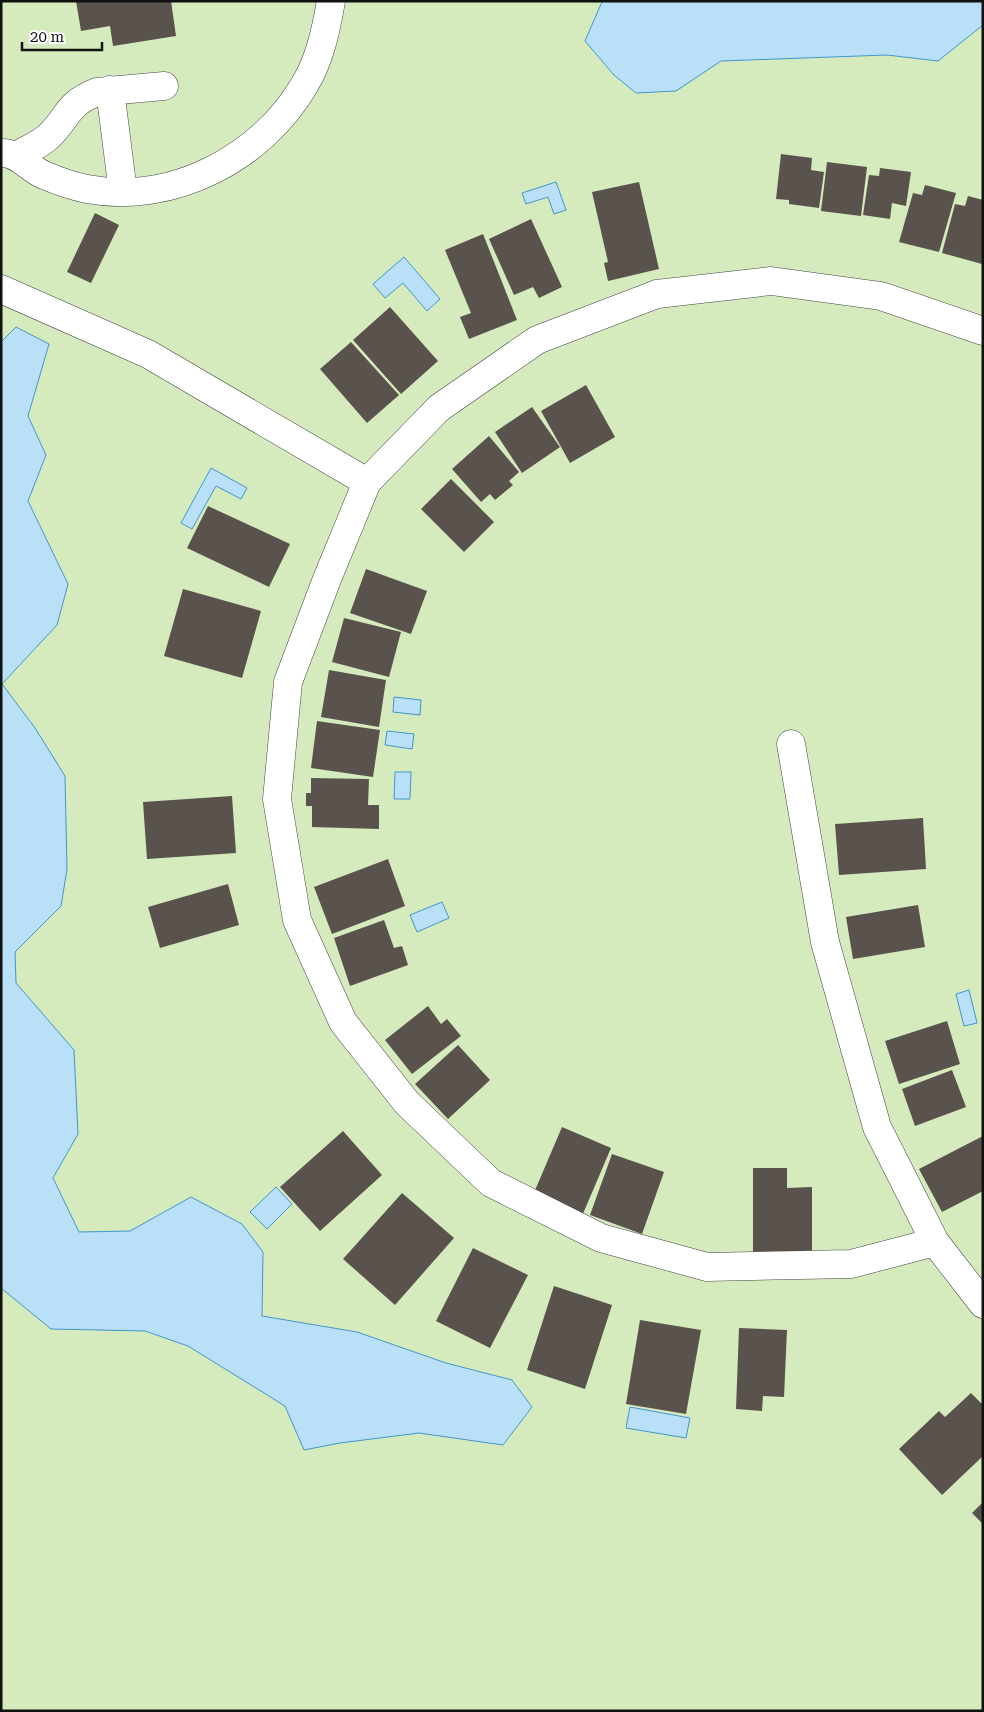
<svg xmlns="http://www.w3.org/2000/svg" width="984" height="1712" font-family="'Roboto Serif',serif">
	<rect width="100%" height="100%" fill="#fffdf5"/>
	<!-- green -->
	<path fill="#d5ebbd" d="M1,1h982v1710h-982z"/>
	<!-- water -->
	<path fill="#b9e0f7" stroke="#3f96cf" d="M604,1h379v24l-45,36 -51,-6 -166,6 -45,30 -40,2 -22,-18 -29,-34 16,-37z
		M556,182l10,28 -12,4 -6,-17 -22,7 -4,-11z
		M404,257l36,42 -13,12 -24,-28 -18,15 -12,-14z
		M16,327l33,17 -21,72 18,39 -18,46 40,83 -11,41 -55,59 33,44 30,48 2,93 -6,37 -46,46 1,31 58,67 4,84 -25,44 26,54 51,-1 61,-34 51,27 21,28 -1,64 95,16 89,31 66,17 20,27 -29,38 -84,-12 -79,10 -36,7 -19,-44 -97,-60 -43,-15 -94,-2 -50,-41v-946z
		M211,468l36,20 -6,11 -25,-13 -24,43 -11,-6z
		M394,697l27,3 -1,15 -27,-3z
		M387,731l27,3 -2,15 -27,-4z
		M395,772h16l-1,27h-16z
		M442,902l7,16 -32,14 -7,-17z
		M969,990l8,33 -13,3 -8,-32z
		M276,1187l16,17 -25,25 -17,-17z
		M630,1407l60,11 -4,20 -60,-10z"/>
	<!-- building -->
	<path fill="#5a524d" d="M76,1h95l5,35 -63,10 -3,-20 -29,5z
		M781,154l31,4 -1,12 13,2 -5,36 -30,-4v-4l-13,-1z
		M827,162l40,5 -6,49 -40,-5z
		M880,168l31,4 -5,34 -14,-3 -2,16 -27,-4 6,-40 10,1z
		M639,182l20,87 -51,12 -4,-18 4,-1 -16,-70z
		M925,185l31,8 -17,59 -40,-10 14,-49 9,2z
		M968,196l15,4 -1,64 -40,-11 13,-49 10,2z
		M95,213l24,12 -28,58 -24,-11z
		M531,219l31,68 -23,11 -6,-11 -19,8 -25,-56z
		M483,234l34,86 -48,19 -9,-22 11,-4 -26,-63z
		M390,307l48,54 -37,33 -48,-54z
		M351,342l48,53 -32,28 -47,-54z
		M586,385l29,52 -45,26 -29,-52z
		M532,407l28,40 -38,26 -27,-41z
		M489,436l30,36 -10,9 4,4 -18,15 -5,-6 -9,8 -29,-33z
		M451,479l43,43 -30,30 -43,-43z
		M208,506l82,38 -21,43 -82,-39z
		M366,569l61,22 -16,43 -61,-21z
		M183,589l78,22 -19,67 -78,-22z
		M344,618l57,14 -12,45 -57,-15z
		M329,670l57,10 -7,47 -58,-10z
		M317,721l63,9 -7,47 -62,-9z
		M311,778l58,1 -1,26h11v24l-67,-2v-21h-6v-13h5z
		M232,796l4,57 -89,6 -4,-57z
		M923,818l3,51 -87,6 -4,-51z
		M388,859l17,47 -73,28 -18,-47z
		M228,884l11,41 -79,23 -12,-41z
		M918,905l7,42 -72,12 -7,-42z
		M384,920l10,28 8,-2 6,19 -58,21 -16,-48z
		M428,1006l13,18 6,-5 14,17 -49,38 -27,-34z
		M947,1021l13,43 -61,20 -14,-43z
		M458,1045l32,35 -42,39 -33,-35z
		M952,1070l14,37 -51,19 -13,-37z
		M562,1127l49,21 -29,68 -49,-21z
		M343,1131l39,44 -62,56 -40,-44z
		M983,1136v55l-41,21 -23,-43z
		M612,1154l52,18 -22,62 -52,-19z
		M753,1168h34v20l25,-1v65h-59z
		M402,1193l52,45 -59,67 -52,-46z
		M473,1248l55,27 -38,73 -54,-27z
		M554,1286l58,19 -27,84 -58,-19z
		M640,1320l61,10 -15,84 -60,-10z
		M739,1328l48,2 -3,67 -21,-1 -1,15 -26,-2z
		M971,1393l12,12v51l-41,39 -43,-46 40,-38 6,6z
		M983,1502v22l-11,-11z"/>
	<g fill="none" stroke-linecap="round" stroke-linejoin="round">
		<defs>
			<path id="minor" d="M110,90l13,102
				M1,153c17,-1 28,16 43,22 14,6 28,11 43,14 86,16 175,-31 218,-105 15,-25 21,-54 26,-83
				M16,156c11,-7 24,-11 33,-20 20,-19 17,-32 48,-44l67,-6
				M1,289l147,65 219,128
				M791,744l34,198 52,185 58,115 48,62
				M935,1242l-84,22 -144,3 -106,-29 -110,-55 -84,-80 -64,-81 -46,-102 -20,-121 11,-117 39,-103 40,-97 72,-74 98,-68 120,-46 114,-13 110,15 102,35"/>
		</defs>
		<!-- minor casing -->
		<use href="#minor" stroke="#444" stroke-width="29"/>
		<!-- minor -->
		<use href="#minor" stroke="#fff" stroke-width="28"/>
	</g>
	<!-- border -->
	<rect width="984" height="1712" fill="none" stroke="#111111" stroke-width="5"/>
	<!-- scale -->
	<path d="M22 42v8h80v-8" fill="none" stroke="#111111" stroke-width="2.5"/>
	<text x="30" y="42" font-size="15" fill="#111111" stroke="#ffffff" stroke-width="4" paint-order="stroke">20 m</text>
</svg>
